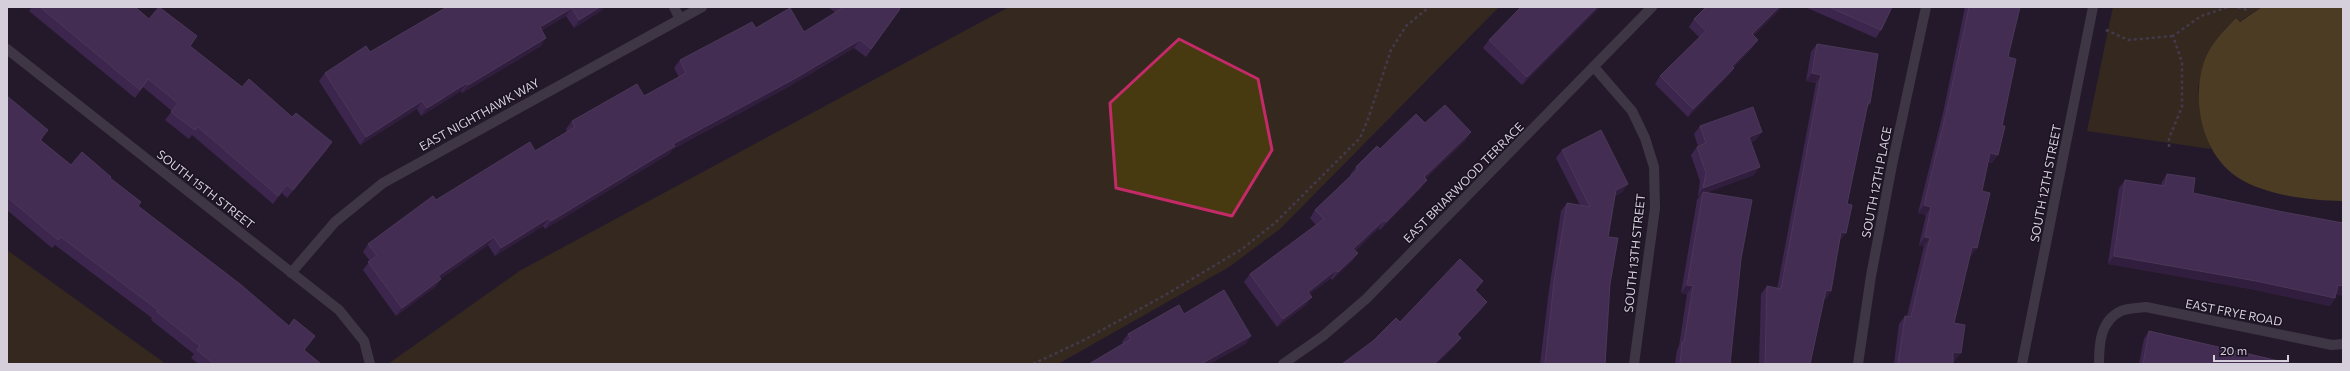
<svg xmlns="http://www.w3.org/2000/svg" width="2350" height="371" font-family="Commissioner,sans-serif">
	<rect width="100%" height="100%" fill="#241a2b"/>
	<!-- green -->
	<path fill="#473a10" d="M1009,7h490l-219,222 -51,38 -171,97h-670l133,-94z
		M2113,7h149l-23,15 -3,-4 -12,12 -26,56 2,28 11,35 -124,-18z
		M7,250l159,114h-159z"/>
	<!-- water -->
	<path fill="#7d661c" d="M2262,7h81v194c-32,0 -79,-6 -106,-24 -35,-24 -46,-76 -33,-115 5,-16 20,-32 32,-44l4,4z"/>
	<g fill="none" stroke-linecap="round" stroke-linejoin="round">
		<!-- path -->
		<path stroke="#696170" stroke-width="2.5" stroke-dasharray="3 3" stroke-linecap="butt" d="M2238,7l9,3
			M2106,30l22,10 45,-4
			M2169,147v-9l13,-31v-45l-9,-26 28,-20 27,-9
			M1033,364l51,-24 83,-46 75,-45 34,-27 84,-84 8,-19 23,-69 15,-24 23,-19"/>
		<!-- street -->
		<path stroke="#5e5963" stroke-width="10" d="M674,7l6,12
			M7,49l332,261 25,31 6,23
			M1594,67l38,44 13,27 9,29 1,41 -21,156
			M291,273l44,-51 48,-39 319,-176
			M1283,364l40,-28 43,-37 286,-292
			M1858,364l13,-88 21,-111 34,-158
			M2022,364l71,-357
			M2099,364c0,-20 1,-43 22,-53 6,-3 18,-3 25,-4l186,38 11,-1"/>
	</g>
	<!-- wall -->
	<path fill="#5c3575" d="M32,7h103l14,12 41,28 52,40 85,63 -40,48 -5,-5 -9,11 -81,-69 -3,4 -24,-19 7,-9 -29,-24 -8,11 -106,-87z
		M447,7h157l-3,4 -27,17 -8,-12 -24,14 -1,16 -79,47 -1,-2 -40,25 -4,-7 -57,36 -41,-64 6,-8 45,-21z
		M828,7h70l2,2 -34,48 -12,-9 -66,39 -115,62 -4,5 -124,75 -2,-3 -48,30 -7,-11 -48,34h1l-6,8 -39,29 -33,-46 7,-9 -7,-9 5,-8 68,-44 99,-49 32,-19 -1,-3 6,-8 72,-25 35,-19 -5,-9 6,-8 76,-32 48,4 32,-19z
		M1600,7l-78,78 -39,-37 6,-8z
		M1782,7l-29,29 5,4 -6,8 -19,20h1l-6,8 -40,41 -33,-33 5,-8 39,-39 -10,-10 5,-8z
		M1805,7h87l-11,23 -5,8z
		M1965,7h55l-12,50 -16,106 -4,-1 -6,29 -11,65h-1l-16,67 1,38 -2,-1v4h-59l5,-40 6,-8h2l17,-70 -5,-1 7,-30 -8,-2 25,-100z
		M1817,44l53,59 -3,5 -20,96 -7,37 -14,58h-2l-14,65h-51l2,-70 6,-8 10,3 39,-206 -10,-2 5,-29z
		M7,96l36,42 -2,2 30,25 39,13 28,28 151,120 26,10 -11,14 17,14h-122l-8,-6 3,-4 -43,-34 1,-2 -97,-73 -3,3 -45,-38z
		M1425,123l41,17 -41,39 -4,9 -41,42 -1,-2 -24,23 3,2 -6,8 -20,19 -1,-2 -22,16 -3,11 -29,22 -33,-45 6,-8 66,-49 -6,-7 5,-8 36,-34 -1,-1 6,-8 24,-18z
		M1700,126l56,14 -5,2 3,33 -46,17 33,67 -11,105h-55l2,-14 2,-4 8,-52 -6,-1 16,-93 3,-5 -2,1 2,-15 -9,-26 6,-8 1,-1 -4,-12z
		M1562,150l66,34 -6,8 -7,4 -7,41 2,47 -5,80h-65l9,-74 12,-79 6,-8 13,2 -24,-47z
		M2167,174l26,19 90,19 60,11v73l-7,-2 -1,4 -5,8 -79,-17 -143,-25 11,-76 6,-8 36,5 1,-3z
		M1184,314l62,30 -123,-1 -1,-1 6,-8z
		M2149,331l143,33h-153l5,-25z"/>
	<!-- shaded-wall -->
	<path fill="#402353" d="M600,7h4l-3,4 -27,17 5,-8z
		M1597,7h3l-78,78 5,-8z
		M1779,7h3l-36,35 6,-8z
		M572,8l-6,8 -32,19 6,-8z
		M546,38l-5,8 -79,47 6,-8z
		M860,40l-6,8 -66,39 -115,62 -4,5 -124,75 6,-8 122,-77z
		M1758,40l-6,8 -26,26 6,-8z
		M1734,68l-6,8 -40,41 5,-8z
		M1812,73l9,2 -5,8 -10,-2z
		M467,83l-6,8 -40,25 6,-8z
		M422,101l-5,8 -57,36 6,-8z
		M1471,132l-5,8 -48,45 6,-8z
		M1762,132l-6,8 -13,5 6,-8z
		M332,142l-5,8 -40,48 6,-8z
		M1990,153l8,2 -6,8 -7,-2z
		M1760,167l-6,8 -52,19 1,-2 -3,3 -2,1 5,-8z
		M1427,180l-6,8 -41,42 6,-8z
		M1628,184l-6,8 -12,6 6,-8z
		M287,185l-5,8 -9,11 5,-8z
		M1924,205l7,2 -5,8 -8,-2z
		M549,218l-6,8 -48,30 6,-8z
		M1384,220l-5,8 -31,29 5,-8z
		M1841,232l5,1 -6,8 -4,-1z
		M494,237l-6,8 -55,39 5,-8z
		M1925,237l5,1 -6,8 -5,-1z
		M1972,247l5,1 -6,8 -5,-1z
		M1358,253l-6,8 -20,19 6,-8z
		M2114,256l142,25 79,17 -5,8 -79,-17 -143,-25z
		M1336,270l-5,8 -29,22 6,-8z
		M441,279l-6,8 -39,29 6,-8z
		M1483,281l-6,8 -8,9 6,-8z
		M1687,285l6,1 -6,8 -6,-1z
		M2338,285l5,1v10l-11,-3z
		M1826,290l5,1 -5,8 -6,-1z
		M1312,297l-6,8 -29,22 6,-8z
		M1487,302l-6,8 -30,32 6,-8z
		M1251,336l-5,8 -36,20h-9z
		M1461,338l-6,8 -18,18h-3z
		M1953,352l8,1 -6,8 -7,-1z"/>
	<!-- building -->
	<path fill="#694580" stroke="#7a5b8e" d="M40,7h95l14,12 10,-12 38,29 -7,10 52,41 7,-8 43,38 4,-4 36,29 -39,48 -6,-5 -9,11 -80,-69 -3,3 -24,-18 7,-9 -30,-24 -8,11z
		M447,7h153l-21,13 -7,-12 -32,19 6,11 -78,47 -1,-2 -40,25 -5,-7 -56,36 -41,-64 41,-27 4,6z
		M844,7h54l2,2 -29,40 -11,-9 -66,39 -121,65 2,2 -124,75 -2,-3 -48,30 -7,-11 -56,39 3,3 -39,29 -34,-46 9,-6 -9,-12 65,-48 3,4 94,-58 5,9 40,-24 -3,-6 65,-37 7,12 42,-23 -6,-13 72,-38 4,6 34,-20 14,24z
		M1521,7h76l-70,70 -38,-37z
		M1706,7h73l-27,27 6,6 -26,26 2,2 -41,41 -33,-33 46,-45 -12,-12z
		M1829,7h63l-11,23z
		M1969,7h51l-12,50 8,2 -14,67h3l-7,29 -8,-2 -8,38 8,2 -13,55 -5,-1 -18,76 11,2 -4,28 -8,-1v12h-55l7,-48 6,1 19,-79 -5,-1 6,-30 -7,-2 24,-100z
		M1817,44l61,10 -8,49h-2l-21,101 5,1 -6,28 -5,-1 -10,59 -5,-1 -16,74h-45l2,-78 14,3 40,-214 -9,-2z
		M7,96l41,34 -8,10 31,25 11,-13 29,25 -1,1 31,24 -3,4 102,78 49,42 5,-7 21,17 -11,14 17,14h-107l-17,-14 3,-4 -43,-34 1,-2 -97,-73 -3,3 -51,-43z
		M1445,105l26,27 -47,45 3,3 -41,42 -2,-2 -31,29 5,4 -20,19 -2,-2 -28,22 4,5 -29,22 -33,-45 74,-55 -9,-9 43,-41 -2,-2 21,-21 3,3 36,-35 9,9z
		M1753,107l9,25 -13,5 11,30 -57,21 3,-15 -9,-26 9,-4 -6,-17z
		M1601,130l27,54 -12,6 -8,47 10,1 -8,46 -5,80h-60l9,-82 13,-79 23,4 -28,-57z
		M2167,174l28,4 -2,15 90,19 60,11v63l-5,-1 -3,13 -79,-17 -142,-25 11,-76 40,6z
		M1703,192l49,8 -11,59 -11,105h-50l2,-22h2l9,-56 -6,-1z
		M1460,259l23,22 -8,9 12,12 -30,32 4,4 -27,26h-92l31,-23 23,-23 4,4z
		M1224,290l27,46 -50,28h-112l42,-25 -3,-5 51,-29 5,9z
		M2149,331l143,33h-149z"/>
	<!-- marked area -->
	<path d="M0 0H2350V371H0ZM1179,39l79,40 14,71 -40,66 -116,-28 -6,-85z" fill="#241a2b" fill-opacity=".55" fill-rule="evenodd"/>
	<path fill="none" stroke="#c42a68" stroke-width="3" stroke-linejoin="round" d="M1179,39l79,40 14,71 -40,66 -116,-28 -6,-85z"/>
	<g text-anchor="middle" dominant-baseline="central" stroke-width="3" stroke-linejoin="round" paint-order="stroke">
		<!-- street labels -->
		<g font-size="12" fill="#d5cfdb" stroke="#1a1121">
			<text transform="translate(479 114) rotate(-29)">EAST NIGHTHAWK WAY</text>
			<text transform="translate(1463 182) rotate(-45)">EAST BRIARWOOD TERRACE</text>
			<text transform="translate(1876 182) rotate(-79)">SOUTH 12TH PLACE</text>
			<text transform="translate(2045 183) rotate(-79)">SOUTH 12TH STREET</text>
			<text transform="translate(206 189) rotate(38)">SOUTH 15TH STREET</text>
			<text transform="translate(1634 253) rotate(-84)">SOUTH 13TH STREET</text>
			<text transform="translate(2234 312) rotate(11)">EAST FRYE ROAD</text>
		</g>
	</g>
	<!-- border -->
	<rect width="2350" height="371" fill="none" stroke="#d5cfdb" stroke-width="16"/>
	<!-- scale -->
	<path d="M2214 355v6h74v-6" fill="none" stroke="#d5cfdb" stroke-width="2"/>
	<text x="2220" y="355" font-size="12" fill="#d5cfdb" stroke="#1a1121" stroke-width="3" paint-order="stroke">20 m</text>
</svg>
